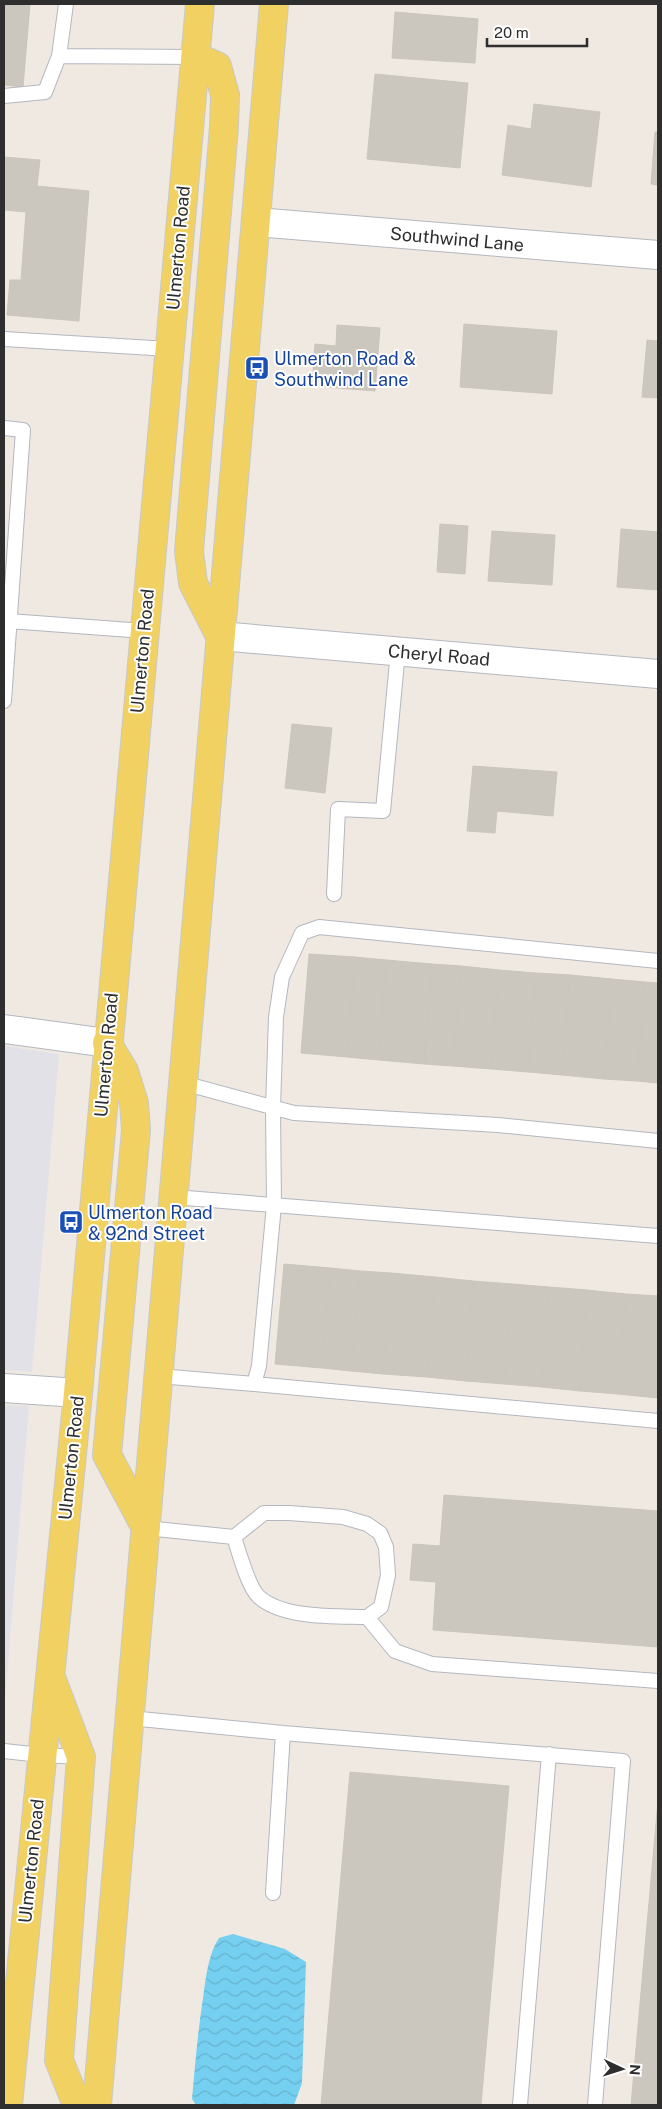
<svg xmlns="http://www.w3.org/2000/svg" width="662" height="2109" font-family="'Public Sans',sans-serif">
	<defs>
		<pattern id="water-waves" width="16" height="10" patternUnits="userSpaceOnUse" patternTransform="scale(1.25)"><rect width="16" height="10" fill="#75cff0"/><path d="M0 5q4-4 8 0t8 0" fill="none" stroke="#66b2ce"/></pattern>
	</defs>
	<rect width="100%" height="100%" fill="#efe9e1"/>
	<!-- industrial -->
	<path fill="#e3e1e8" d="M4,1046l55,8 -27,318 -28,-2z
		M4,1405l25,1 -25,306z"/>
	<!-- water -->
	<path fill="url(#water-waves)" d="M233,1934l52,15 21,13 -4,121 -8,22h-98l-4,-6c3,-34 6,-68 11,-101 3,-21 5,-43 16,-60z"/>
	<!-- building -->
	<path fill="#cbc7bf" stroke="#cbc5ba" d="M4,4h26l-7,83 -19,-2z
		M395,12l83,7 -3,44 -83,-5z
		M375,74l93,9 -8,85 -93,-9z
		M534,104l66,8 -9,75 -89,-12 6,-50 23,4z
		M655,132h3v53l-7,-1z
		M4,157l36,3 -3,26 52,5 -10,130 -72,-6 3,-35h11l5,-68 -22,-2z
		M464,324l93,7 -5,63 -92,-7z
		M337,325l43,3 -5,63 -63,-5 3,-42 21,2z
		M647,340l11,1v57l-16,-1z
		M440,524l28,2 -3,48 -28,-2z
		M621,529l37,3v58l-41,-3z
		M492,531l63,4 -3,50 -64,-4z
		M292,724l40,4 -7,65 -40,-5z
		M473,766l84,6 -4,44 -56,-5 -2,22 -28,-2z
		M309,954l46,3 -8,100 -46,-4z
		M355,957l31,3 -7,100 -32,-3z
		M386,960l46,4 -8,100 -45,-4z
		M432,964l29,2 -8,100 -29,-2z
		M461,966l38,4 -8,99 -38,-3z
		M499,970l37,3 -8,99 -37,-3z
		M536,973l34,2 -8,100 -34,-3z
		M570,975l42,4 -8,100 -42,-4z
		M612,979l33,3 -8,99 -33,-2z
		M645,982l13,1v100l-21,-2z
		M284,1264l46,4 -8,100 -47,-4z
		M330,1268l30,3 -9,100 -29,-3z
		M360,1271l31,2 -8,101 -32,-3z
		M391,1273l44,4 -8,100 -44,-3z
		M435,1277l38,4 -7,100 -39,-4z
		M473,1281l39,3 -8,100 -38,-3z
		M512,1284l37,3 -7,100 -38,-3z
		M549,1287l38,3 -7,101 -38,-4z
		M587,1290l39,4 -8,100 -38,-3z
		M626,1294l32,2v102l-40,-4z
		M444,1495l214,16v136l-225,-17 3,-48 -26,-2 3,-36 27,2z
		M350,1772l159,14 -28,319h-160z
		M658,1801v304h-27z"/>
	<g fill="none" stroke-linecap="round" stroke-linejoin="round">
		<defs>
			<path id="lane" d="M66,4l-7,52 137,1
				M4,96l41,-4 14,-36
				M4,339l165,10
				M4,428l19,2 -19,271
				M9,621l135,10
				M334,894l4,-85 45,2 15,-160
				M183,1083l111,30 204,12 160,16
				M174,1197l484,39
				M159,1376l95,8 5,-18 15,-161 -1,-97 3,-91 6,-40 20,-44 17,-6 339,34
				M254,1384l404,37
				M146,1528l88,9 30,-24h25l54,4 24,7 13,9 6,14 2,28 -7,32 -14,10c-31,-1 -83,2 -108,-20 -11,-10 -20,-45 -25,-60
				M367,1617l28,34 37,13 226,17
				M130,1718l153,15 -10,160
				M283,1733l340,28 -28,344
				M4,1751l37,4 40,2
				M520,2105l29,-351"/>
			<path id="street" d="M256,222l402,33
				M220,636l438,38
				M4,1029l103,14
				M4,1388l74,5"/>
			<path id="primary" d="M196,57l21,9 8,29 -1,32 -35,424 4,32 27,53
				M107,1043l17,28 10,32 2,27 -29,325 39,73
				M52,1680l29,77 -22,303 18,45
				M8,2105l70,-712 122,-1389
				M97,2105l177,-2101"/>
		</defs>
		<!-- lane casing -->
		<use href="#lane" stroke="#b4b7c1" stroke-width="16"/>
		<!-- street casing -->
		<use href="#street" stroke="#b4b7c1" stroke-width="30"/>
		<!-- primary casing -->
		<use href="#primary" stroke="#c9c9c9" stroke-width="30"/>
		<!-- lane -->
		<use href="#lane" stroke="#fff" stroke-width="14"/>
		<!-- street -->
		<use href="#street" stroke="#fff" stroke-width="28"/>
		<!-- primary -->
		<use href="#primary" stroke="#f2d163" stroke-width="28"/>
	</g>
	<!-- icons -->
	<defs>
		<symbol id="bus-square" viewBox="-11 -11 22 22"><rect x="-9" y="-9" width="18" height="18" rx="4" fill="#1a4fb4" stroke="#fff"/><path d="M-5-6H5V4H4V6H2V4H-2V6H-4V4H-5ZM-3.5-4V0h7V-4ZM-3.5 1.2v1.5H-2V1.2ZM2 1.2v1.5H3.5V1.2Z" fill="#fff"/></symbol>
	</defs>
	<g fill-rule="evenodd">
		<use href="#bus-square" x="243" y="354" width="28" height="28"/>
		<use href="#bus-square" x="57" y="1208" width="28" height="28"/>
	</g>
	<g text-anchor="middle" dominant-baseline="central" stroke-width="4" stroke-linejoin="round" paint-order="stroke">
		<!-- street labels -->
		<g font-size="18" fill="#2e2e2e" stroke="#fff">
			<text transform="translate(457 239) rotate(5)">Southwind Lane</text>
			<text transform="translate(178 248) rotate(-85)">Ulmerton Road</text>
			<text transform="translate(142 651) rotate(-85)">Ulmerton Road</text>
			<text transform="translate(439 655) rotate(5)">Cheryl Road</text>
			<text transform="translate(106 1055) rotate(-85)">Ulmerton Road</text>
			<text transform="translate(71 1458) rotate(-84)">Ulmerton Road</text>
			<text transform="translate(31 1861) rotate(-84)">Ulmerton Road</text>
		</g>
		<!-- transit labels -->
		<g font-size="18" fill="#164399" stroke="#fff" text-anchor="start">
			<text x="274" y="358">Ulmerton Road &amp;<tspan x="274" dy="21">Southwind Lane</tspan></text>
			<text x="88" y="1212">Ulmerton Road<tspan x="88" dy="21">&amp; 92nd Street</tspan></text>
		</g>
	</g>
	<!-- border -->
	<rect width="662" height="2109" fill="none" stroke="#2e2e2e" stroke-width="10"/>
	<!-- north arrow -->
	<g transform="translate(622 2069) rotate(94)" stroke="#ffffff" stroke-width="4" paint-order="stroke">
	<path d="M0-4L9 19L0 12L-9 19Z" fill="#2e2e2e"/>
	<text y="-8" font-size="14" font-weight="bold" text-anchor="middle" fill="#2e2e2e">N</text>
	</g>
	<!-- scale -->
	<path d="M487 38v8h100v-8" fill="none" stroke="#2e2e2e" stroke-width="2.5"/>
	<text x="494" y="38" font-size="15" fill="#2e2e2e" stroke="#ffffff" stroke-width="4" paint-order="stroke">20 m</text>
</svg>
